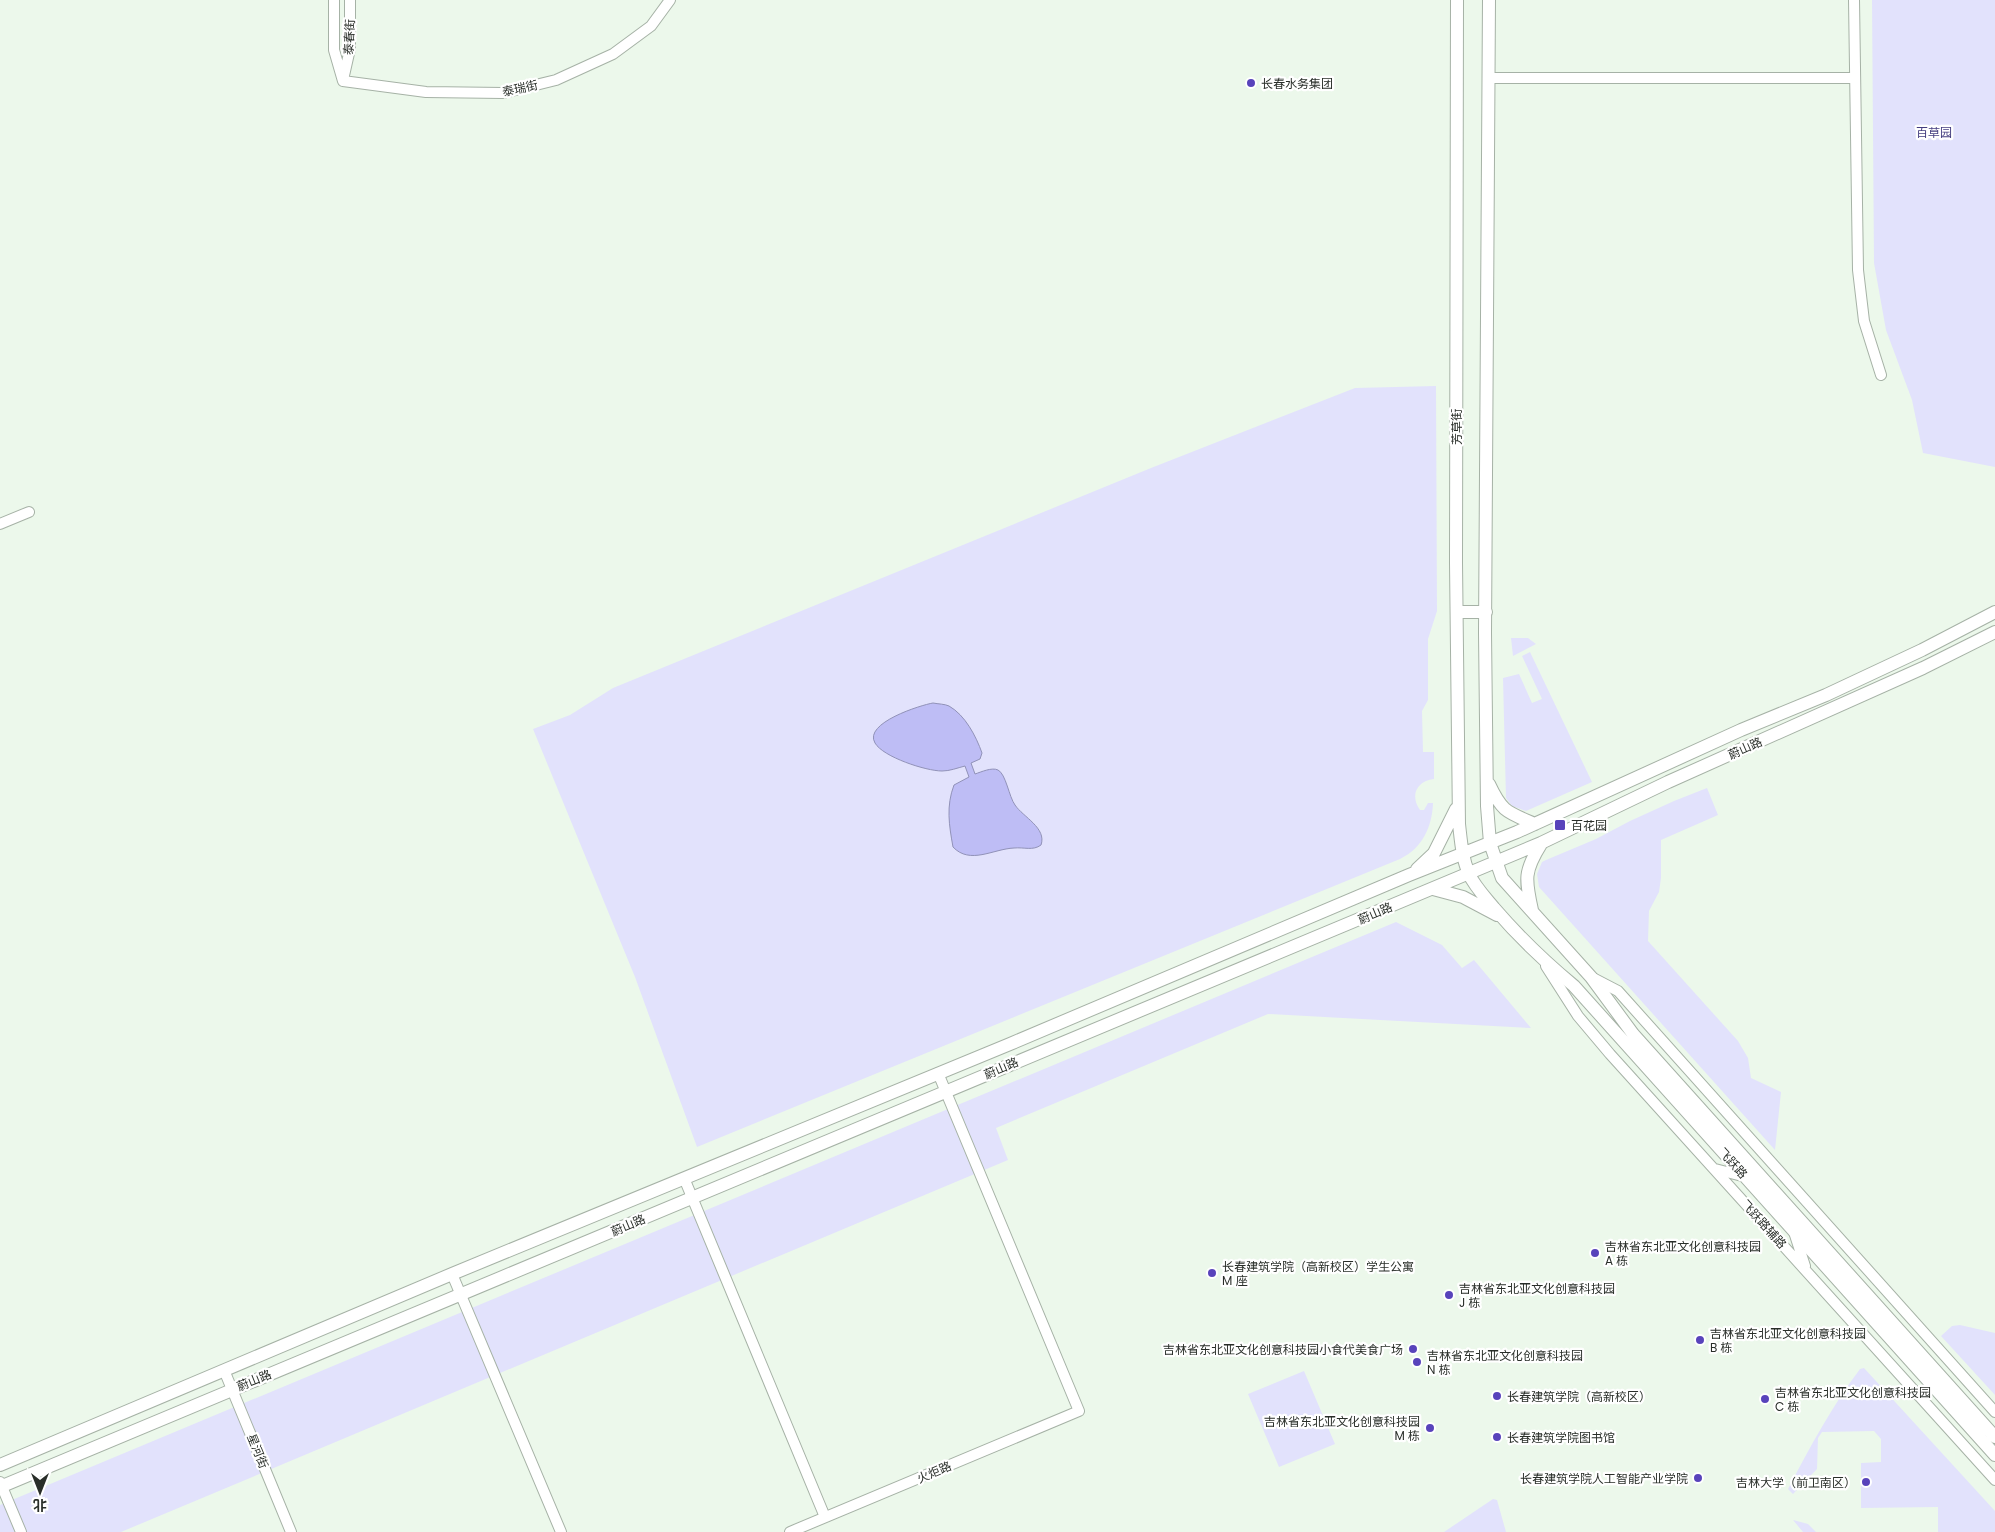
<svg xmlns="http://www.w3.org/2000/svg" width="1995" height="1532" font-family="Poppins,'Noto Sans SC',sans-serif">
	<rect width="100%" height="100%" fill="#ecf8eb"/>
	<!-- green -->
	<path fill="#e2e2fc" d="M1872,0h123v467l-72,-14 -11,-53 -26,-70 -12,-67z
		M1436,386l1,225 -9,28v61l-6,11 1,41h11v27c-18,2 -24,17 -14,31h4l4,-7h5c-1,25 -11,45 -33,56l-703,288 -62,-170 -102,-248 37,-14 43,-27 538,-220 204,-80z
		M1511,638h17l8,6 -23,12z
		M1530,652l62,130 -66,29 -14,-5 -6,-8 -3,-120 16,-4 13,29 10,-4 -20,-43z
		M1707,788l11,27 -57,25v38l-2,14 -10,19 -1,30 90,100 10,17 3,20 30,14 -6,58 -236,-263 -2,-13 5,-12 4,-2 50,-21 34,-18 44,-20z
		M1396,922l46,23 20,23 12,-8 57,68 -263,-14 -272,114 12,32 -887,372h-121v-27z
		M1960,1325l35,8v62l-54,-59 11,-10z
		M1864,1368l131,143v21h-57v-25l-77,1v-45l20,-1v-23l-7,-8 -52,1 -4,6 -1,31 -24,25 -5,-5c22,-42 44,-83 72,-120z
		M1304,1371l31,73 -56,23 -31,-73z
		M1493,1499l4,1 9,32h-62z
		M1793,1520l15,4 8,8h-13z"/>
	<!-- water -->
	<path fill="#bebdf5" stroke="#9192b8" d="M933,703c5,1 12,1 16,3 16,9 27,30 33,47l-2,6 -9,4 4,11c6,-2 17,-7 23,-4 8,4 11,27 17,35 8,12 32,23 26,40 -8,6 -17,2 -27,3 -21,1 -44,17 -61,-1 -4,-22 -7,-41 1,-62l15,-8 -4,-11c-8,2 -15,5 -23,5 -16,0 -59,-14 -67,-28 -12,-20 46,-38 58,-40z"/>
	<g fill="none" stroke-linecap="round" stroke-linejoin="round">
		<defs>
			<path id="minor" d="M334,0v50l9,31
				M1854,0l4,270 6,51 17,54
				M1490,78h365
				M343,80l7,-31v-49
				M343,81l83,11 77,1 53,-13 57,-26 38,-28 19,-26
				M0,524l29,-12
				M1546,966l32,50 32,38 385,426
				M1593,978l25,13 377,421
				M1715,1169l31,8
				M684,1178l141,339
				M1794,1232l11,34
				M452,1274l109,258
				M224,1370l67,162
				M0,1482l21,50
				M790,1532l289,-121 -141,-338"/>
			<path id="major" d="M1457,0l-1,563 3,261c2,17 3,34 10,50 6,13 16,23 25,34 25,29 51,54 80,78l421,469
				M1489,0l-4,633 2,173 3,37 12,35 89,99 42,57 362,403
				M1457,612h29
				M1489,784c13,28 18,28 46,40
				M1417,869l17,-16 22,-44
				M1433,889l30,8 34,18
				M1532,910c-7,-31 -8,-39 9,-66
				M0,1465l452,-191 558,-230 399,-169 108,-43 224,-102 85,-35 96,-45 73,-38
				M0,1487l1541,-644 127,-61 255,-114 72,-36"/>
		</defs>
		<!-- minor casing -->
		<use href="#minor" stroke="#a6b2a6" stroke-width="12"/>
		<!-- major casing -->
		<use href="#major" stroke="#a6b2a6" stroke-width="14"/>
		<!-- minor -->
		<use href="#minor" stroke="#fff" stroke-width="10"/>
		<!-- major -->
		<use href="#major" stroke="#fff" stroke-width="12"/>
	</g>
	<!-- markers -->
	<g fill="#5843bb" stroke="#fff" stroke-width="2">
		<circle cx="1251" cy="83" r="5"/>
		<rect x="1554" y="819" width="12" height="12" rx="2.5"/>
		<circle cx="1595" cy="1253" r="5"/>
		<circle cx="1212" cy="1273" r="5"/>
		<circle cx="1449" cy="1295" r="5"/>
		<circle cx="1700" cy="1340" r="5"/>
		<circle cx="1413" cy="1349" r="5"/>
		<circle cx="1417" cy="1362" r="5"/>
		<circle cx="1497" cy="1396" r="5"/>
		<circle cx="1765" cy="1399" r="5"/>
		<circle cx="1430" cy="1428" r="5"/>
		<circle cx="1497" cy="1437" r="5"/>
		<circle cx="1698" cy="1478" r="5"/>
		<circle cx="1866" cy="1482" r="5"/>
	</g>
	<g text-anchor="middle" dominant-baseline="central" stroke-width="4.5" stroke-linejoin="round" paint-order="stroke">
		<!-- street labels -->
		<g font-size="12" fill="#292e29" stroke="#fff">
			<text transform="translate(349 37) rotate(-87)">泰春街</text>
			<text transform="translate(520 88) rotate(-12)">泰瑞街</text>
			<text transform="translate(1456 427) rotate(-90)">芳草街</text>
			<text transform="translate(1745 748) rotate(-24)">蔚山路</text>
			<text transform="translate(1375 913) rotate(-23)">蔚山路</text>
			<text transform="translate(1001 1068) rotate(-23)">蔚山路</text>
			<text transform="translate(1733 1163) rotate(48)">飞跃路</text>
			<text transform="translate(1764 1224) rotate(48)">飞跃路辅路</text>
			<text transform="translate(628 1225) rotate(-23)">蔚山路</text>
			<text transform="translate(254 1380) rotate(-22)">蔚山路</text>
			<text transform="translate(258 1451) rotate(68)">星河街</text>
			<text transform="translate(934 1472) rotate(-23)">火炬路</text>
		</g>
		<!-- poi labels -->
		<g font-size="12" fill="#292e29" stroke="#fff" text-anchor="start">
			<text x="1261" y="83">长春水务集团</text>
			<text x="1571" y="825">百花园</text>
			<text x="1605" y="1246">吉林省东北亚文化创意科技园<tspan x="1605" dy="14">A 栋</tspan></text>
			<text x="1222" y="1266">长春建筑学院（高新校区）学生公寓<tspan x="1222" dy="14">M 座</tspan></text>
			<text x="1459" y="1288">吉林省东北亚文化创意科技园<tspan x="1459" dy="14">J 栋</tspan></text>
			<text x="1710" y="1333">吉林省东北亚文化创意科技园<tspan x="1710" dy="14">B 栋</tspan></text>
			<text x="1403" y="1349" text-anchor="end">吉林省东北亚文化创意科技园小食代美食广场</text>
			<text x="1427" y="1355">吉林省东北亚文化创意科技园<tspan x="1427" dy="14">N 栋</tspan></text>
			<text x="1775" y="1392">吉林省东北亚文化创意科技园<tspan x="1775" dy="14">C 栋</tspan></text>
			<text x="1507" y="1396">长春建筑学院（高新校区）</text>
			<text x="1420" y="1421" text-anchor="end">吉林省东北亚文化创意科技园<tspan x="1420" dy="14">M 栋</tspan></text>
			<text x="1507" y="1437">长春建筑学院图书馆</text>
			<text x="1688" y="1478" text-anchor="end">长春建筑学院人工智能产业学院</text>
			<text x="1856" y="1482" text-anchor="end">吉林大学（前卫南区）</text>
		</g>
		<!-- park labels -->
		<g font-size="12" fill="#433c7f" stroke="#fff">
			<text x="1934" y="132">百草园</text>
		</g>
	</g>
	<!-- north arrow -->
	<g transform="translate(40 1492) rotate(180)" stroke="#ffffff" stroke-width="4" paint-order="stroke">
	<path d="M0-4L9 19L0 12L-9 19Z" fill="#292e29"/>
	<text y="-8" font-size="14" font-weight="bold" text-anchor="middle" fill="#292e29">北</text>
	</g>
</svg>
